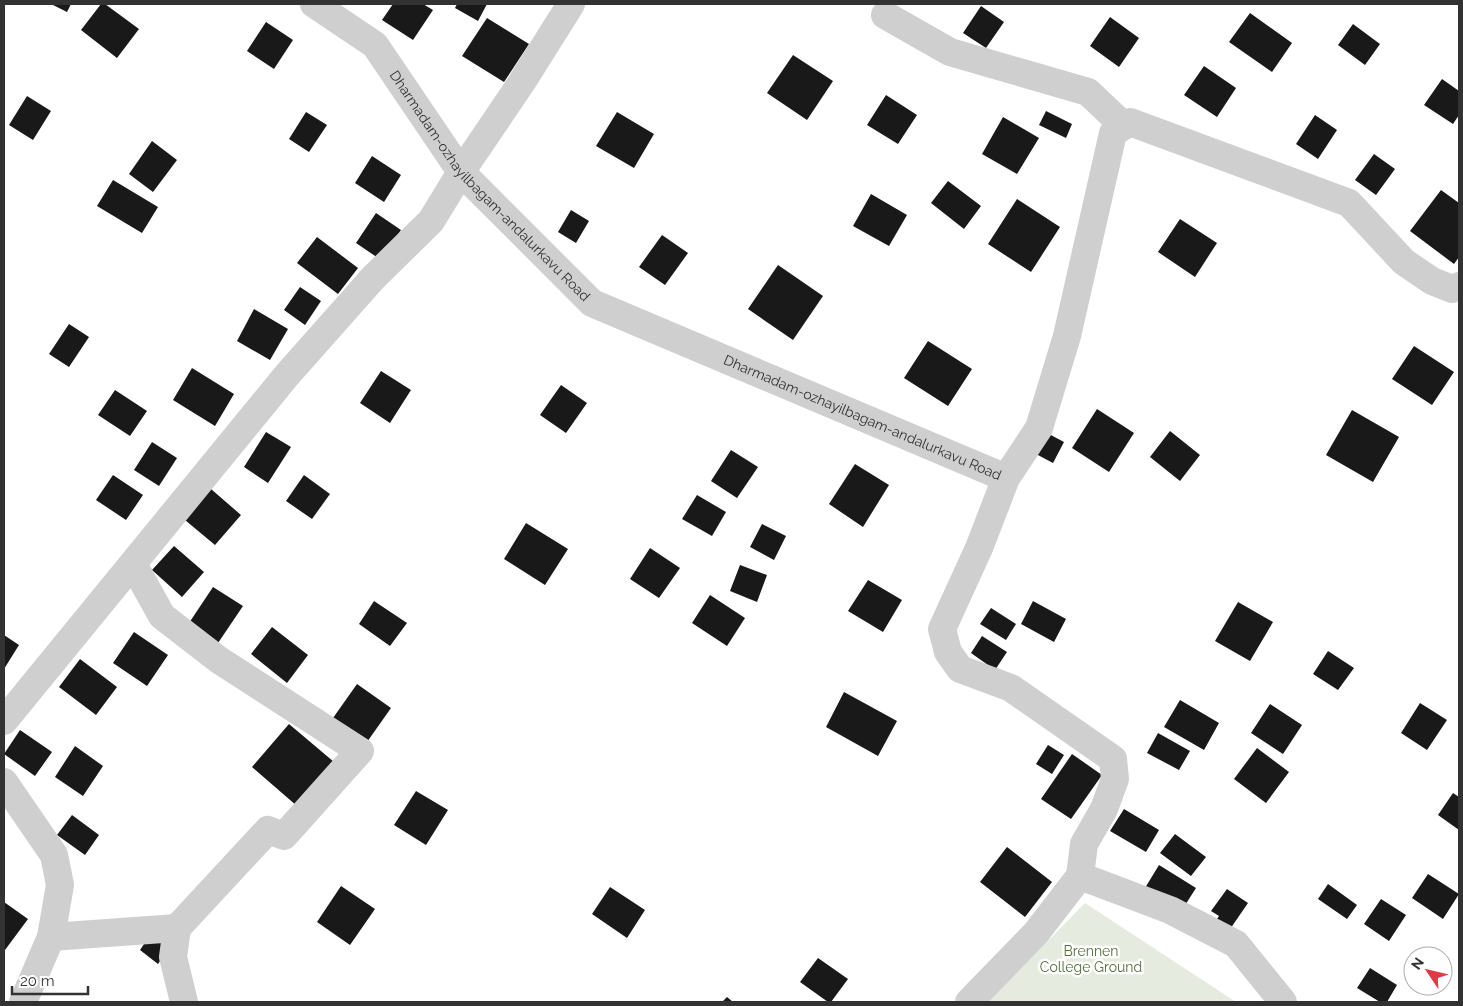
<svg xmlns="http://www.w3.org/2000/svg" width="1463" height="1006" font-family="Raleway,sans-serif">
	<rect width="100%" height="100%" fill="#fff"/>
	<!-- green -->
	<path fill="#e5ebde" d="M1085,903l151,99h-248z"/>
	<!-- building -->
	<path fill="#191919" d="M51,4h20l-4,8z
		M101,4h4l34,25 -22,29 -36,-28z
		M393,4h30l10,6 -20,30 -31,-20z
		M457,4h30l-9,17 -23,-13z
		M981,6l23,16 -18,26 -23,-15z
		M1250,13l42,30 -20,29 -43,-30z
		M1110,17l29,21 -20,29 -29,-21z
		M487,18l42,26 -25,38 -42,-26z
		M266,22l27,18 -19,29 -27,-18z
		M1353,24l27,20 -15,21 -27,-20z
		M793,55l40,26 -26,39 -40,-27z
		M1204,66l32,22 -19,29 -33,-22z
		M1442,79l17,12v24l-6,9 -29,-19z
		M886,95l31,20 -19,29 -31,-19z
		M27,96l24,15 -18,29 -24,-15z
		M1046,111l26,13 -6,14 -27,-13z
		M306,112l21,13 -18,27 -20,-13z
		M617,112l37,22 -20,34 -38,-22z
		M1315,115l22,15 -19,29 -22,-15z
		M1003,117l36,21 -22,36 -35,-20z
		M152,141l25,19 -24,32 -24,-18z
		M1374,154l21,15 -19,26 -21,-15z
		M372,156l29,19 -17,27 -29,-19z
		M113,180l45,27 -16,26 -45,-27z
		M948,181l33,25 -17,23 -33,-26z
		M1441,190l18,13v54l-5,7 -44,-33z
		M871,194l36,21 -18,31 -36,-20z
		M1017,199l43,28 -29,45 -43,-28z
		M571,210l18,11 -13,22 -18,-11z
		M376,213l25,17 -20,30 -25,-17z
		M1180,219l37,24 -22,34 -37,-25z
		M662,235l26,18 -23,32 -26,-18z
		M317,237l41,31 -20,26 -41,-31z
		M778,265l45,31 -30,44 -45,-31z
		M300,287l21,14 -16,24 -21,-15z
		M254,309l34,20 -18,31 -33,-19z
		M69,324l20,13 -20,30 -20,-13z
		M928,341l44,28 -24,37 -44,-28z
		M1414,346l40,26 -22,33 -40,-26z
		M192,368l42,26 -19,32 -42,-26z
		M381,371l30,19 -21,33 -30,-20z
		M561,385l26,18 -21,30 -26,-18z
		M115,390l32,21 -17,25 -32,-21z
		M1097,409l37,24 -25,39 -37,-24z
		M1352,410l47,27 -26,45 -47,-27z
		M1170,431l30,24 -20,26 -30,-24z
		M266,432l25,15 -23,36 -24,-16z
		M1047,433l17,9 -11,21 -17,-9z
		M152,442l25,16 -18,28 -25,-16z
		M731,450l27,17 -21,31 -26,-17z
		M855,464l34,21 -26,42 -34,-23z
		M113,475l30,20 -17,25 -30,-20z
		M304,475l26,19 -18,25 -26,-18z
		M211,489l30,26 -26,30 -30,-25z
		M697,495l29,17 -14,24 -30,-17z
		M526,523l42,26 -23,36 -41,-26z
		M762,524l24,12 -12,24 -24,-13z
		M174,546l30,26 -22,25 -30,-27z
		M650,548l30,20 -21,30 -29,-19z
		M740,565l27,10 -10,27 -27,-11z
		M868,580l34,20 -19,32 -35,-21z
		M213,587l30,19 -25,37 -29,-20z
		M710,595l35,23 -18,28 -35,-23z
		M374,601l33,22 -17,23 -31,-22z
		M1033,601l33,18 -12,23 -33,-18z
		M1238,602l35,20 -23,39 -35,-20z
		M991,608l25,16 -10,16 -26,-16z
		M272,627l36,28 -21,28 -36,-29z
		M134,632l34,23 -21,31 -34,-23z
		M4,635l15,10 -15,24z
		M982,636l25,16 -12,18 -24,-17z
		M1328,651l26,17 -16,22 -25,-16z
		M80,659l37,28 -21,28 -37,-28z
		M357,684l34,24 -24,34 -34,-24z
		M844,692l53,29 -19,35 -52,-29z
		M1180,700l39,23 -15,27 -40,-23z
		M1420,703l27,17 -20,30 -26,-17z
		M1270,704l32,21 -19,29 -32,-21z
		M289,724l45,38 -37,44 -45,-39z
		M20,730l32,22 -17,24 -31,-22z
		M1158,733l32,18 -11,19 -32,-17z
		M1048,745l16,10 -12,19 -16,-10z
		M75,746l28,20 -20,30 -28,-19z
		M1257,748l32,24 -23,31 -32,-24z
		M1072,754l30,21 -31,44 -30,-20z
		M416,791l32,19 -22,35 -32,-20z
		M1453,793l6,4v33l-21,-15z
		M1124,809l35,21 -13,22 -36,-21z
		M72,815l27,20 -14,20 -28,-20z
		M1175,834l31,23 -15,19 -31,-23z
		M1007,847l45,35 -27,35 -45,-35z
		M1159,865l37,23 -14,22 -37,-22z
		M1428,874l31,20 -16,25 -31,-21z
		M1328,884l29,21 -10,14 -29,-20z
		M341,886l34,23 -25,36 -33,-23z
		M610,887l35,23 -18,28 -35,-24z
		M1227,889l21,14 -22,32 -14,-9 7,-10 -8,-5z
		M1381,899l25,16 -17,26 -25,-17z
		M4,902l24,17 -23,31 -1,-1z
		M150,935l19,13 -11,16 -18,-14z
		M818,958l30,21 -17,23h-3l-28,-20z
		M1370,968l27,17 -10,17h-7l-23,-14z
		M727,997l6,5h-11z"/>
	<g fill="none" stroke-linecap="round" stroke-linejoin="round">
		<!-- minor -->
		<g stroke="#cfcfcf" stroke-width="28">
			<path id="s1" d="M314,4l61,41 86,127 131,131 414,175 33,-50 28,-92 46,-203 17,-11 219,81 55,59 28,19 20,8 7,-3"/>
			<path d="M885,15l65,37 138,40 36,34"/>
			<path d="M1006,478l-27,70 -37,81 6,23 12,17 51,19 102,71 2,20 -11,30 -20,35 -4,32 90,34 66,34 47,58"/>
			<path d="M133,564l29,52 57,44 141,91 -76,85 -16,-6 -91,98"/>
			<path d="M4,721l283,-346 86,-97 58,-57 30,-49 61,-90 49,-78"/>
			<path d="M4,782l50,73 6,30 -9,52 -28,65"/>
			<path d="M51,937l126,-9 -4,29 11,45"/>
			<path d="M969,1002l67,-69 44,-57"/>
		</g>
	</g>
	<g text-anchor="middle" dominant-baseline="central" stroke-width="5" stroke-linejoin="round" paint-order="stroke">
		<!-- street labels -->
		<g font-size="14" fill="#323232" stroke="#fff">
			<text stroke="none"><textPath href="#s1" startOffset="256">Dharmadam-ozhayilbagam-andalurkavu Road</textPath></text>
			<text stroke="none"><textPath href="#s1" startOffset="706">Dharmadam-ozhayilbagam-andalurkavu Road</textPath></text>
		</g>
		<!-- park labels -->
		<g font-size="14" fill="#556f3e" stroke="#fff">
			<text x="1091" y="951">Brennen<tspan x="1091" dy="16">College Ground</tspan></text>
		</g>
	</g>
	<!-- border -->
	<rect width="1463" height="1006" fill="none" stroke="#323232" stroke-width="10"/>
	<!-- north arrow -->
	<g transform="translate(1428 971) rotate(305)"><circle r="24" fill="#ffffff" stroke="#adadad"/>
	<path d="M0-4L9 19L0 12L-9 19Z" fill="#e63744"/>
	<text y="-8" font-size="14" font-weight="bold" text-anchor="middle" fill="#323232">N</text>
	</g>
	<!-- scale -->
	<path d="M12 986v8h76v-8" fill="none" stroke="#323232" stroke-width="2.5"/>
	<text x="20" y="986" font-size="15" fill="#323232" stroke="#ffffff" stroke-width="4" paint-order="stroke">20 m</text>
</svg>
